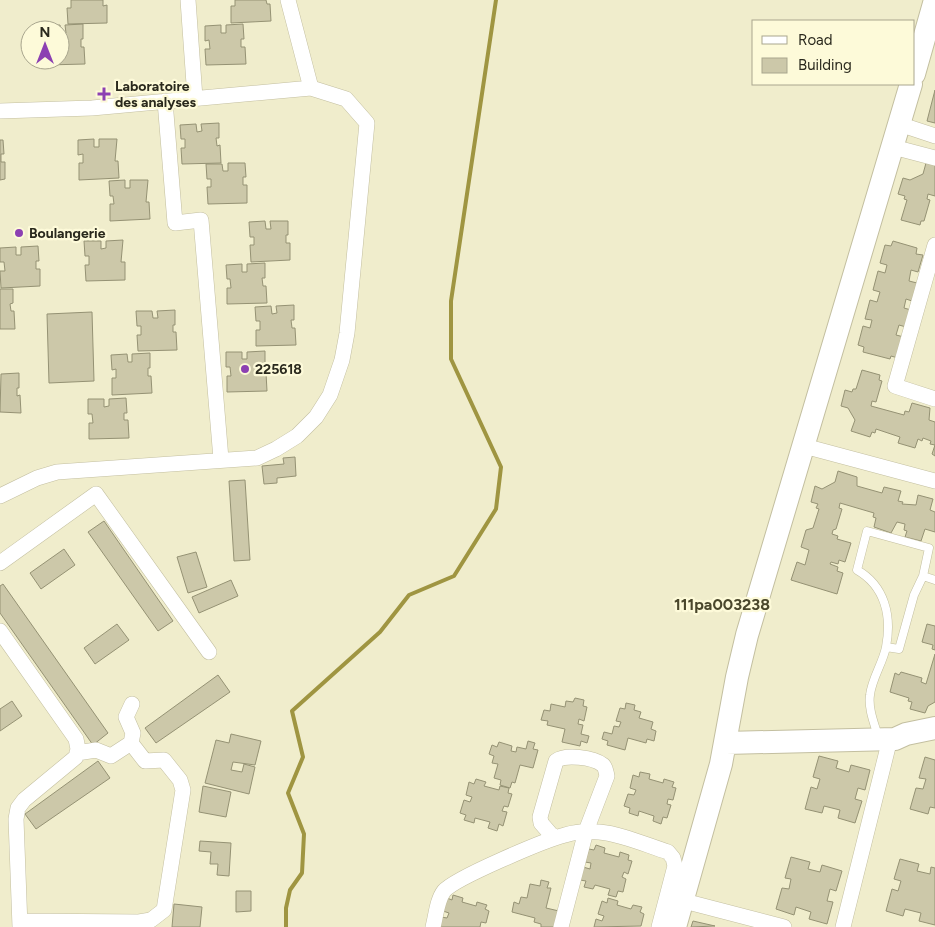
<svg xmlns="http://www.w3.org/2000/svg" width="935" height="927" font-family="Figtree,sans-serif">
	<rect width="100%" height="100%" fill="#f0edcc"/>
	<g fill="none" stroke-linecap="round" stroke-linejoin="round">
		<!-- stream -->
		<path stroke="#9f9541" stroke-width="4" d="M286,927v-19l4,-18 12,-17 2,-39 -16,-41 15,-36 -11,-46 88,-79 29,-37 45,-19 42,-67 5,-42 -50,-108v-58l45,-301"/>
	</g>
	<!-- building -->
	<path fill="#ccc8a9" stroke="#959274" d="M71,0h32v6l4,-1v18l-39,1 -1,-16h4z
		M235,0h31l1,4h3l1,17 -40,2v-17h4z
		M83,24v15h-2v8h3l1,17 -39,1 -1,-5h15v-30h-16v-4l16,-1 1,8h5l-1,-8z
		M243,24l1,15h-3v8h4l1,17 -40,1 -1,-16h5l-1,-9 -4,1v-15l16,-1v8h5v-8z
		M935,90v33l-8,-2z
		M219,123v15h-3l1,8 3,-1 1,18 -39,1 -1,-16h4v-9h-4l-1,-14 16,-1 1,8 5,-1 -1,-7z
		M94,139v8h5v-8h18l-2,22h3l1,17 -40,2v-17h4v-9l-5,1v-15z
		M0,140h3l1,14h-3v8h4v17l-5,1z
		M228,163h17l1,14h-3v8h4v18l-39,1 -1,-17h4v-8h-4l-1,-15h16l1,7h5z
		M926,163l9,2v31l-7,-2 -1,5 3,1 -6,21h-3l-1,4 -19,-5 6,-20 -3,-1 1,-3 -7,-2 5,-16 7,2 13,-6z
		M125,180v8h5v-8h18l-2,22h3l1,17 -40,2v-17h4l-1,-8h-3l-1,-15z
		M265,221l1,8h5l-1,-8h18v14h-2v8h4v17l-39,2 -1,-17h4v-8h-4l-1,-15z
		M123,240l-2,22h4v18l-39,1 -1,-16h4v-9h-4l-1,-15h17v8l5,-1v-7z
		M893,241l24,7 -1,6 7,1 -5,17 -7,-2 -2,11 8,2 -5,18 -6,-2 -2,9 7,2 -5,17 -7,-2 -3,10 8,2 -6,21 -7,-2 -1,3 -27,-7 1,-5 -6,-2 5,-19 7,2 2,-8 -7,-1 5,-19 7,2 3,-10 -7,-2 5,-19 7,2 2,-8 -7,-2 5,-18 6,1z
		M38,246l1,15h-3v8h4v17l-39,2 -1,-17h5l-1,-9h-4v-14l16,-1v8h5v-8z
		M265,263v15h-3l1,8h3l1,17 -40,1v-16h4l-1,-9h-3l-1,-14 16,-1v8h5v-8z
		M0,289h13v14l-3,1 1,7h3l1,18h-15z
		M294,305v15h-3l1,8h3l1,17 -40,1v-16h4v-9h-4l-1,-14 16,-1 1,8 5,-1 -1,-7z
		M175,310v15h-2v7h3l1,18 -39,1 -1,-16h4v-9h-4l-1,-15h16l1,7h5l-1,-7z
		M92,312l2,69 -45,2 -2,-69z
		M265,351v15h-3v7h4l1,18 -40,1v-16h4l-1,-9h-4v-15h16v7h5v-7z
		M150,353v15h-2v8h3l1,17 -40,2v-17h4v-9l-4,1 -1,-15 16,-1 1,8h4v-8z
		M862,370l18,5 -1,5 3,1 -6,21 -4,-1 -1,5 33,9 1,-4 4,1 3,-9 18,5 -1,12 6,2v34l-3,-2 3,-9 -5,-1 1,-3 -8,-3 -1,3 -4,-2 -3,9 -17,-5 2,-6 -24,-8 -1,4 -3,-1 -2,5 -19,-6 4,-11 -7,-12 -7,-2 4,-16 7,2 1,-3h3z
		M19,373v15h-2v8l3,-1 1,18 -21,-1 1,-38z
		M126,398l1,15h-3v7h4l1,18 -40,1v-16h4l-1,-9h-4v-15h16v8l5,-1v-7z
		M295,457l1,19 -19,2v5l-13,1 -2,-18 22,-2 -1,-6z
		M838,471l19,6v9l25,7 2,-6 17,4 -3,10 5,1 -1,2 14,1 2,-10 15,4 -3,11 5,2v20l-10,-3 -4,12 -16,-4 2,-6 -3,-1 1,-6 -8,-2 -6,11 -17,-6 2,-9 -3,-1 1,-4 -34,-10 -1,5 3,1 -6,20 -3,1 -1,4 6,2 -1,3 14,4 -6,19 -6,-2 -1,4 -7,-2 -1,2 8,3 -1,4 6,2 -6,21 -46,-14 6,-18 8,3 4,-15 -8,-3 5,-17 7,-2 6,-19 -3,-1 2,-4 -7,-2 4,-16 7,3 13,-7z
		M245,480l5,80 -16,1 -5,-80z
		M104,521l69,100 -15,10 -70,-99z
		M64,549l11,16 -34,24 -11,-16z
		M196,552l11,35 -19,6 -11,-36z
		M231,580l7,16 -39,17 -7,-16z
		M3,584l105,149 -15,12 -93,-132v-27z
		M117,624l12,16 -34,24 -11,-16z
		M927,624l8,2v24l-3,-1 1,-4 -11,-3z
		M935,654v48l-7,4 -3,7 -15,-4 2,-7 -4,-1 1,-3 -19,-6 5,-19 4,2 2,-3 21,6 -1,4 5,2z
		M218,675l12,17 -74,51 -11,-15z
		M575,698l9,2 -1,6 4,1 -3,14 -5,-2 -1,5 5,1 -2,9 8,2 -2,7 -6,-2 -1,5 -18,-4 3,-13 -18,-4 1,-4 -7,-1 3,-10 6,1 1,-7 14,3 1,-6 7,1z
		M12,701l10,15 -22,15v-22z
		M626,703l9,2 -1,5 7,2 -2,6 14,4 -2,7 5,2 -2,10 -7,-2 -1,4 -18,-5 -3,12 -18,-5 1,-4 -6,-2 2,-7 8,2 2,-8 5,1 2,-5 -5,-1 4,-13 5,1z
		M231,734l30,7 -6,24 -22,-3 -2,8 11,2 2,-8 11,3 -6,27 -44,-11 11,-43 13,3z
		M528,741l7,2 -2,6 5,1 -5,18 -13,-3 -5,18 -3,-1 -2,6 -10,-3 1,-5 -7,-2 4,-14 -6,-1 2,-7 -5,-2 3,-9 5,2 2,-5 13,4 -1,5 5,1 1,-5 9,2z
		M819,756l19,5 -2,7 13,4 2,-7 19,5 -5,20 -7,-2 -3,11 7,2 -7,22 -17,-5 2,-8 -16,-4 -2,7 -17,-4 6,-22 6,2 3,-10 -7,-2z
		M925,757l10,3v48l-5,-1 -2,7 -18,-5 6,-21 7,1 3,-10 -7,-1z
		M98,761l12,17 -74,51 -11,-15z
		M640,772l10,2 -1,5 14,4 1,-4 10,3 -2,5 4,1 -3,12 -5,-1 -1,5 4,1 -4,13 -4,-1 -2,7 -8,-3 1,-5 -15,-5 -1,5 -9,-3 1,-5 -6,-2 4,-12 6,1 2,-5 -6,-2 3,-13 6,2z
		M476,779l10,3 -2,4 15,4 1,-4 9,2 -1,5 4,1 -4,13 -4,-1 -2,5 5,1 -4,14 -4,-2 -2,7 -9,-3 2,-6 -15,-4 -1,5 -10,-3 2,-5 -6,-2 4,-13 6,2 2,-5 -6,-2 3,-13 5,2z
		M203,786l28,6 -5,25 -27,-5z
		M200,841l31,2 -2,33 -12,-1 1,-11h-8l1,-12 -12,-1z
		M596,845l9,3 -1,5 15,4 1,-5 9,3 -1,5 4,1 -4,13 -4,-2 -2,5 4,2 -3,13 -5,-1 -2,6 -8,-2 2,-6 -15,-4 -2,4 -9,-2 2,-6 -6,-1 3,-13 7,2 1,-6 -6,-1 4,-13 5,1z
		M791,857l19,5 -2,7 12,3 2,-7 20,6 -6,20 -6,-2 -3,12 6,1 -6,22 -18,-5 2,-7 -15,-5 -2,8 -18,-6 6,-21 7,1 2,-10 -6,-1z
		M900,859l19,5 -2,7 13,3 1,-7 4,1v57l-16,-4 2,-8 -16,-4 -2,7 -17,-5 6,-22 6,2 3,-10 -7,-2z
		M541,880l8,2 -2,6h4l-5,20 13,3 -3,16h-15v-3l-7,-2 1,-4 -23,-6 2,-10 5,2 2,-7 6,1 3,-14 10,2z
		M236,891h15v20l-15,1z
		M453,895l10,3 -1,4 14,4 1,-4 10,3 -2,4 4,2 -3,12 -5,-1 -1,5h-42l3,-10 6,1 2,-5 -6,-2 4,-13 5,2z
		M608,898l10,3 -1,4 14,4 2,-4 9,2 -2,5 4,2 -3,12 -47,1 2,-8 6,2 2,-5 -6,-2 4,-13 5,2z
		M174,904l28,3 -2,20h-28z
		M693,921l22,5 -24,1z"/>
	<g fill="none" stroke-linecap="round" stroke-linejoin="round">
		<defs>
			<path id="lane" d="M886,647l13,2 15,-54 9,-19
				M878,736c-4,-13 -10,-28 -8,-41 2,-17 13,-32 16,-48 6,-31 -1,-61 -29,-77l10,-39 62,17 -6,28 12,4"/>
			<path id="street" d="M188,0l7,98
				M288,0l23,88
				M165,101l10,122 26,-3 20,239
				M0,111l92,-3 219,-20 35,11 21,24 -20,210 -5,27 -12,35 -14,22 -19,19 -21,13 -19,9 -200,14 -20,6 -37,18
				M899,124l36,12
				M893,147l42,11
				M935,245l-40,141 40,13
				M804,446l131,35
				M0,563l96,-69 113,158
				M0,631l76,108 2,10 -2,8 -52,43 -6,8 -2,11 4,108
				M77,753l19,-3 15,6 20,-13 2,-10 -7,-16 6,-13
				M554,838l-13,-15 -1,-6 16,-56c9,-7 37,-4 47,4 3,3 3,7 4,11l-21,55 -25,96
				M684,901l100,26
				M20,921l119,1 12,-2 13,-10 19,-120 -3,-10 -16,-20 -19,1 -14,-18
				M433,927c3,-11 4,-27 11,-36 11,-13 101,-51 121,-56 10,-3 23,-4 34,-3 23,2 47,13 69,20l5,6 2,8 -16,61
				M843,927l47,-188"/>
			<path id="secondary" d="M914,74l21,-74
				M726,743l169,-4 11,-5 29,-6
				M675,927l46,-163 16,-87 10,-42 164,-551"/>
		</defs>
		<!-- lane casing -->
		<use href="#lane" stroke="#c3bfa0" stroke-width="9"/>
		<!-- street casing -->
		<use href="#street" stroke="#c3bfa0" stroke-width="16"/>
		<!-- secondary casing -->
		<use href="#secondary" stroke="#c3bfa0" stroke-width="24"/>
		<!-- lane -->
		<use href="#lane" stroke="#fff" stroke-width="8"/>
		<!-- street -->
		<use href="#street" stroke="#fff" stroke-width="15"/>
		<!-- secondary -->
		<use href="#secondary" stroke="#fff" stroke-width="22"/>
	</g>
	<!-- markers -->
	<g fill="#8c40b2" stroke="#fdfad9" stroke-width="2">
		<path d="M101.5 86.5h5v5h5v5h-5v5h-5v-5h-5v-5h5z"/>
		<circle cx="19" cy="233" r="5"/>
		<circle cx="245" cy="369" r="5"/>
	</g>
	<g text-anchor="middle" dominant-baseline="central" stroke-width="4.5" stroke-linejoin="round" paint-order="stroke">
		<!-- poi labels -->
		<g font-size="14" font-weight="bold" fill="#2a291d" stroke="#fdfad9" text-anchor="start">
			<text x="115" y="86">Laboratoire<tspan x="115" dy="16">des analyses</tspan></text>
			<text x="29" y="233">Boulangerie</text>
			<text x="255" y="369">225618</text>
		</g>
		<!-- quarter labels -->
		<g font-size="16" font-weight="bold" fill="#4a472c" stroke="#fdfad9">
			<text x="722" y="604">111pa003238</text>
		</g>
	</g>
	<!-- legend -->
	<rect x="752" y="20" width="162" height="65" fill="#fdfad9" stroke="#a9a68e"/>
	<rect x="762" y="36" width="25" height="8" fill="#ffffff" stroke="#a9a68e"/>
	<text x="798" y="45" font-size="15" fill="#2a291d">Road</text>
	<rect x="762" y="58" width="25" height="15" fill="#ccc8a9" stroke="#a9a68e"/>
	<text x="798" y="70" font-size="15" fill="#2a291d">Building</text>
	<!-- north arrow -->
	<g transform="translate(45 45)"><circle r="24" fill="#fdfad9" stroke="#a9a68e"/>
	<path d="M0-4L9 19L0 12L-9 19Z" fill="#8c40b2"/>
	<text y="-8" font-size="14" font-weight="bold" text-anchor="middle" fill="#2a291d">N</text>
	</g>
</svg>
